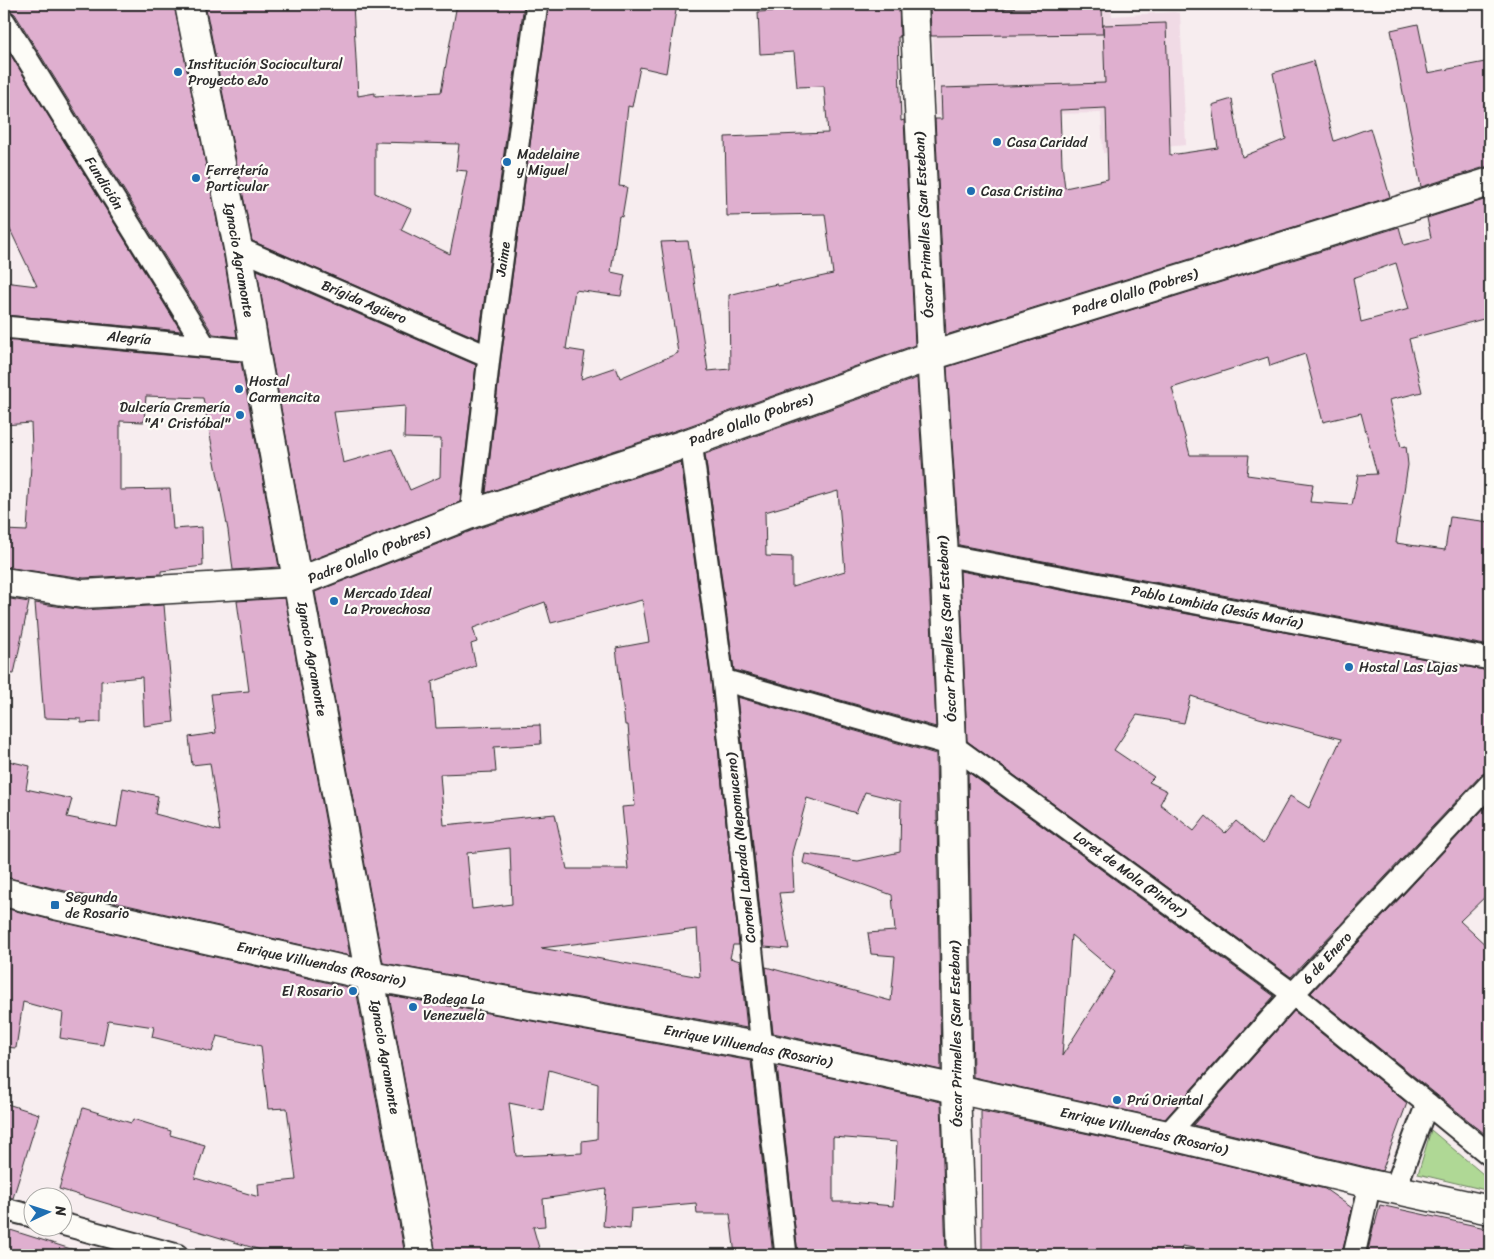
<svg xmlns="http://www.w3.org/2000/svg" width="1494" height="1259" font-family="Sriracha,sans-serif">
	<rect width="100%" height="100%" fill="#f7edef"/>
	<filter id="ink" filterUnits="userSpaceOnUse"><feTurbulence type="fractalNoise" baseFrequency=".02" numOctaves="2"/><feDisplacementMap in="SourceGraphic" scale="10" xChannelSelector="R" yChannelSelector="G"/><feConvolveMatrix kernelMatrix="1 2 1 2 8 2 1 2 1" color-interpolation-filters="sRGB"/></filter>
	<g filter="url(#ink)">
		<!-- built -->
		<path fill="#f0dae5" d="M1042,4h69l1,12 62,-4 6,1 6,132 -83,8 -2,-40 -165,3 -4,-109z"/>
		<!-- green -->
		<path fill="#afd895" stroke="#6d8260" d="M1431,1130l59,50v11l-72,-17z"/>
		<!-- building -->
		<path fill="#dfafcf" stroke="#2b2b2b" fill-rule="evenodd" d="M4,4h170l49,247 14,86 -24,-3 -198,-320 -6,-4 -5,-1z
			M205,4h148l5,92 17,-3v3l66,-4 16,-88h67l-45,335 -227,-98zM375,142l84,2 -3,26 11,1 -17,83 -49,-24 10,-21 -36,-16z
			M549,4h128l-11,69 -26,-6 -8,40 -4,-1 -9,80 8,1 -5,30 -3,-1 -8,56 14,3 -4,21 -46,-6 -9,59 19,3 -4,27 35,-12 4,11 58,-25 -17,-111 27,-1 20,130 22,-2 -1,-74 28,-7 20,-4 1,2 55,-12 -8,-60 -98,2 -2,-79 103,-4 -4,-47 -27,1 -3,-35 -34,2 -2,-42 18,-1 -1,-7h124l1,33h-2l3,84 3,-1 11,225 -229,82 -200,66 15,-134z
			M930,4h43v5l129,-2 1,27 -172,2z
			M1166,23l4,132 48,-7 -6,-43 20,-6 10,58 44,-18 -13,-66 40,-12 21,80 36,-13 20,69 -444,138 -11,-216h7l-1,-31 164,-5 -2,-58zM1106,108l2,71 -43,9 -3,-24 -2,-54z
			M1418,24l10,49 62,-12v106h-5l-64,20 -30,-157z
			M4,44l177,287 -177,-16v-33l33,4 -33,-69z
			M1490,198v100l-5,2 2,18 -78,21 13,53 -33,8 12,47 5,-1 2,19 -12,78 49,7 5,-33 40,5v124l-531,-101 -12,-178 452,-140 5,18 27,-7 -4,-20zM1396,263l13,46 -48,13 -8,-44zM1305,354l18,68 38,-9 16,61 -19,1 -6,30 -42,-3 3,-18 -66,-9 2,-20h-59l-18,-67 96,-31 2,9z
			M257,270l219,95 -16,137 -151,59 -39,-213zM405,406l-1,32 37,1 -1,38 -30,13 -18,-41 -49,14 -9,-51z
			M4,340l237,22 38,205 -46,3 -5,-40 -25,-132 -57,-2 -2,26 -24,-1v69l50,-1 3,40 29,-2 1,39 -42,5v3l-77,4 -80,-11v-37l23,1 5,-82 -1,-26 -27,2z
			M917,378l11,178 8,171 -202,-57 -29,-216zM838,491l7,80 -53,16v-30l-26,-1 -1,-44z
			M681,462l30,219 28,264h-6l-3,13 10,3 7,67 -364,-65 -68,-371 161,-63zM642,600l7,42 -33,6 9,77h3l7,81 -13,1 6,62h-61l-12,-55 -111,11 -4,-51 56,-2 -2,-25 47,-3 -1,-19 -104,3 -4,-46 44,-16 -5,-22 6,-2 -4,-14 72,-26 6,21zM510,848l2,56 -40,5 -5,-56zM697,929l3,48 -159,-29z
			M960,571l530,100v101h-4l-5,3 -190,202 -324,-236zM1191,696l68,22 82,21 -32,69 -19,-12 -27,48 -27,-23 -11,12 -19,-17 -12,15 -34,-27 7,-13 -18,-9 5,-5 -40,-27 23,-35 47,8z
			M4,598l25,4 -15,72 -10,-1z
			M285,598l65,358 -346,-79v-117l26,6 -4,23 46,10 -5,18 50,10 6,-39 35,8 -3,18 65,17 -10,-68 -18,2 -3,-28 27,-4 -5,-39 38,-3 -12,-90z
			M35,603l49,7 80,-5 10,117 -30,4 -2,-49 -41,4v41l-20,1v-4l-37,-1z
			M737,697l199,57 5,316 -168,-37 -7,-66 125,34 4,-45 -24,-2 -3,-21 27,-2 -3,-36 -89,-32 2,-9 53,7 42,-9 1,-51 -36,-9 -9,21 -49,-15 -15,55 2,39 -15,1 10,56 -25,-2z
			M968,772l306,224 -109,123 -192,-42zM1071,935l44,37 -53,84z
			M1490,802v90l-30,29 30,28v189l-179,-145z
			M4,908l48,12 304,69 49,266h-128l-218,-66 24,-81 48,15 2,-4 38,12 -1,4 35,10 -10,33 64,19 -1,-13 38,-4 -9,-72 -19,1 -7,-63 -44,-10 -5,16 -60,-15 2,-10 -46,-7 -5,25 -19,-3 -24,-4 3,-25 -40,-11 -7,46 -12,-1z
			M389,995l362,66 22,194h-38l-5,-41h-33l-1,-11 -65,6 -1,20 -27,-3 3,-37 -63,10 2,27 -12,1 8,28h-105zM549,1070l49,14 -1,55 -15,2v12l-66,3 -7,-53 34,7z
			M1294,1011l113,92 -25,68 -189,-46z
			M777,1066l164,36 5,153h-71v-3l-36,3h-41zM833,1137l64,5 -4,64 -43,-4h-17z
			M4,1103l35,11 -26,84 -9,-1z
			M981,1111l183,39 161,39 27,19 -10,47h-110l-50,-9 -2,9h-198z
			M1380,1205l110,24v26h-123l7,-31h1z
			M4,1228l70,22v5h-70z"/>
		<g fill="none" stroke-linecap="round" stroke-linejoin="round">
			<defs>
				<path id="street" d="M4,21l201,325
					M238,248l251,109
					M4,327l251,24
					M691,442l32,238 39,367 24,208
					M471,514l18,-157 48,-353
					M944,555l546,104
					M723,680l229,65 341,249 197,161
					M1167,1135l126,-141 197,-210
					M1395,1189l29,-77 4,-8
					M4,1209l28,7
					M62,1224l115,31
					M1354,1255l16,-71"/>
				<path id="secondary" d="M189,4l49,244 17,103 166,904
					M914,4l17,352 13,199 8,190 5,332 -1,12 6,166
					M4,582l79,12 215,-12 173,-68 220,-72 240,-86 559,-174"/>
				<path id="primary" d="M4,892l51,13 315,71 392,71 194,42 211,46 203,49 120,26"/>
			</defs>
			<!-- street casing -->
			<use href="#street" stroke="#2b2b2b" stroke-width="25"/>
			<!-- secondary casing -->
			<use href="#secondary" stroke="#2b2b2b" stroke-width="31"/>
			<!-- primary casing -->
			<use href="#primary" stroke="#2b2b2b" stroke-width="31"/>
			<!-- street -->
			<use href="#street" stroke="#fdfcf7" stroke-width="21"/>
			<!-- secondary -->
			<use href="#secondary" stroke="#fdfcf7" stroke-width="28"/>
			<!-- primary -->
			<use href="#primary" stroke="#fdfcf7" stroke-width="28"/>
		</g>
	</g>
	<!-- markers -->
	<g fill="#1f6fb2" stroke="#fdfcf7" stroke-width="2">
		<circle cx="178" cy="72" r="5"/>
		<circle cx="997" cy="142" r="5"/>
		<circle cx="507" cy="162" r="5"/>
		<circle cx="196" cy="178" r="5"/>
		<circle cx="971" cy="191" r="5"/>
		<circle cx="239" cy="389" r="5"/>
		<circle cx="240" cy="415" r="5"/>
		<circle cx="334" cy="601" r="5"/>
		<circle cx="1349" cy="667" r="5"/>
		<rect x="50" y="900" width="10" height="10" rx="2.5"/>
		<circle cx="353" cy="991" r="5"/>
		<circle cx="413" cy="1007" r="5"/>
		<circle cx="1117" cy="1100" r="5"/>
	</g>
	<g text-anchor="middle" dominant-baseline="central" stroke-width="4.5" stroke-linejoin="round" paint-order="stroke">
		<!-- poi labels -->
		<g font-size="14" fill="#2b2b2b" stroke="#fdfcf7" text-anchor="start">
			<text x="188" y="64">Institución Sociocultural<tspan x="188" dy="16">Proyecto eJo</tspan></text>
			<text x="1007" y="142">Casa Caridad</text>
			<text x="517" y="154">Madelaine<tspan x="517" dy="16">y Miguel</tspan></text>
			<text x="206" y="170">Ferretería<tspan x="206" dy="16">Particular</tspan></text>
			<text x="981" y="191">Casa Cristina</text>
			<text x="249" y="381">Hostal<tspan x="249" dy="16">Carmencita</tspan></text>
			<text x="230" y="407" text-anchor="end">Dulcería Cremería<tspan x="230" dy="16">"A' Cristóbal"</tspan></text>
			<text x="344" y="593">Mercado Ideal<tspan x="344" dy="16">La Provechosa</tspan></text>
			<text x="1359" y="667">Hostal Las Lajas</text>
			<text x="65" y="897">Segunda<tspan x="65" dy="16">de Rosario</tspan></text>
			<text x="343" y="991" text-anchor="end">El Rosario</text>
			<text x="423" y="999">Bodega La<tspan x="423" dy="16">Venezuela</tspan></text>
			<text x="1127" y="1100">Prú Oriental</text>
		</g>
		<!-- street labels -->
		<g font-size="14" fill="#2b2b2b" stroke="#fdfcf7">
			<text transform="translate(104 183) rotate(58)">Fundición</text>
			<text transform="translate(924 225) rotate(-93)">Óscar Primelles (San Esteban)</text>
			<text transform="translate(503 259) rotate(-82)">Jaime</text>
			<text transform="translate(239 260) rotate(80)">Ignacio Agramonte</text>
			<text transform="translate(1135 292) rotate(-17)">Padre Olallo (Pobres)</text>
			<text transform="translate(364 302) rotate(23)">Brígida Agüero</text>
			<text transform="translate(129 338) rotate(5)">Alegría</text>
			<text transform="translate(751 420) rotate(-20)">Padre Olallo (Pobres)</text>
			<text transform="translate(369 555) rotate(-22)">Padre Olallo (Pobres)</text>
			<text transform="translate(1217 607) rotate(11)">Pablo Lombida (Jesús María)</text>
			<text transform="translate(947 629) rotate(-93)">Óscar Primelles (San Esteban)</text>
			<text transform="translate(312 659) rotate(80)">Ignacio Agramonte</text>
			<text transform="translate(741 848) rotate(-96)">Coronel Labrada (Nepomuceno)</text>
			<text transform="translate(1130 874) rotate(36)">Loret de Mola (Pintor)</text>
			<text transform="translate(1327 958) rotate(-47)">6 de Enero</text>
			<text transform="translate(321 964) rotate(12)">Enrique Villuendas (Rosario)</text>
			<text transform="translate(956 1034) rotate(-91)">Óscar Primelles (San Esteban)</text>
			<text transform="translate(748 1046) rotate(11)">Enrique Villuendas (Rosario)</text>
			<text transform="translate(385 1057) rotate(80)">Ignacio Agramonte</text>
			<text transform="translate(1144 1131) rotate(13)">Enrique Villuendas (Rosario)</text>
		</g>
	</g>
	<!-- margin -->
	<rect width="1494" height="1259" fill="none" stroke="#fdfcf7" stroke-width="20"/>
	<rect x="10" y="10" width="1474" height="1239" fill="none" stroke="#2b2b2b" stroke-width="2" filter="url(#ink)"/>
	<!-- north arrow -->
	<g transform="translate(48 1212) rotate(86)"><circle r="24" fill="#fdfcf7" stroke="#a9a8a5"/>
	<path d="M0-4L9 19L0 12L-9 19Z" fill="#1f6fb2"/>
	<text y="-8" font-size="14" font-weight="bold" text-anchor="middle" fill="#2b2b2b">N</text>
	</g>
</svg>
